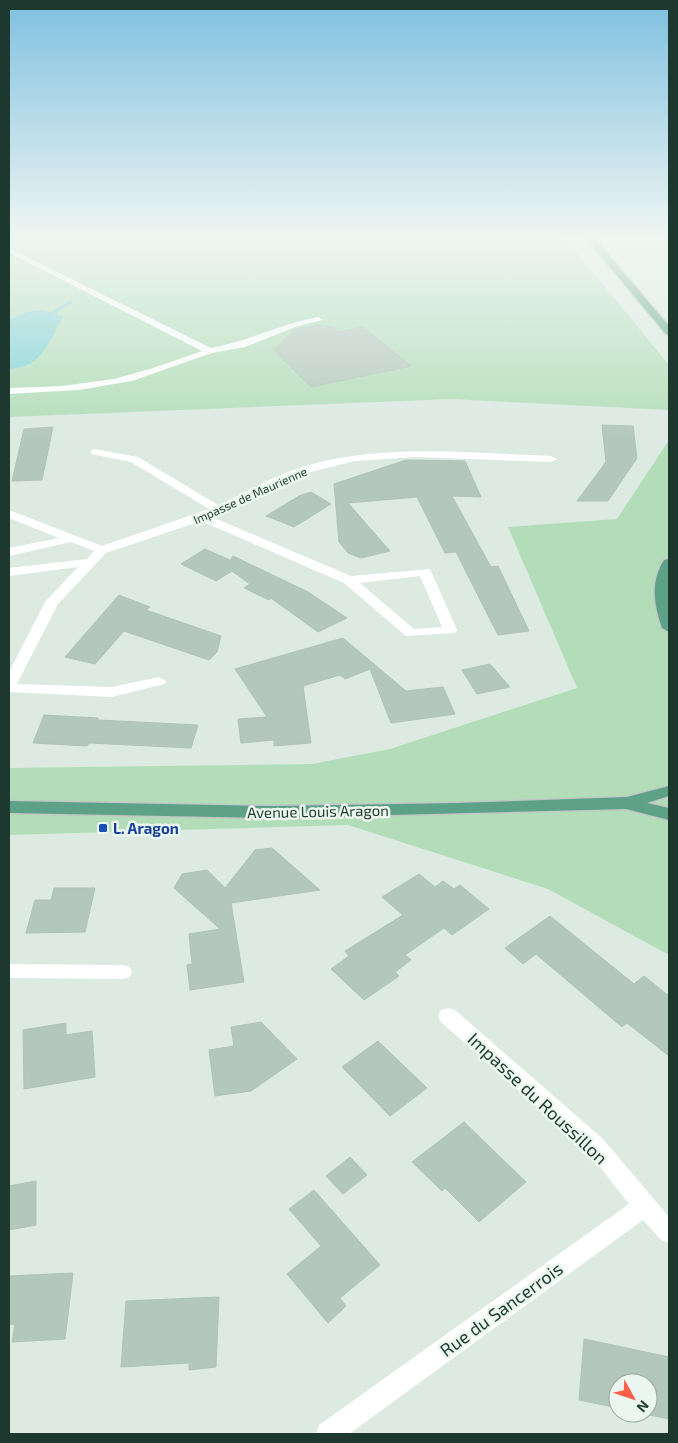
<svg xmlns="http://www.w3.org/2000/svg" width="678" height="1443" font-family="'Exo 2',sans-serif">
	<rect width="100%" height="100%" fill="#dceae2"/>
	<!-- green -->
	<path fill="#b3ddb9" d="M9,237h555l105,128v45l-218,-11 -442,18z
		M669,440v515l-121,-66 -200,-64 -339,10v-67l303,-4 78,-15 187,-61 -69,-161 109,-8z"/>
	<!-- water -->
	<path fill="#7fd1d4" d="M43,310l20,7c-15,25 -21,51 -54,52v-49l18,-8z"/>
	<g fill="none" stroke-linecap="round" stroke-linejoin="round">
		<!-- stream -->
		<path fill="#7fd1d4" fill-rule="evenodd" d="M70,300l3,2 -1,1 -18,11 -5,-1z"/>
	</g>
	<!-- building -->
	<path fill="#b4c7bd" stroke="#aec3b8" d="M318,325l14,2 6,5 25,-5 48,39 -100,21 -37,-37 21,-21z
		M602,425l31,1 4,32 -29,43h-31l29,-39z
		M53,427l-11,53 -30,1 12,-52z
		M406,460l59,1 16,36 -29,-1 39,71 7,-1 31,65 -31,4 -42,-83 -11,1 -28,-56 -69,6 42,48 -29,7 -13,-5 -9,-11 -5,-58z
		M311,492l20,12 -37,23 -28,-11 33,-20z
		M205,549l25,11 3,-4 75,36 39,26 -29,14 -47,-34 -2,2 -25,-12 6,-4 -18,-13 -16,10 -35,-17z
		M119,595l31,12 -4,3 75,26 -4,16 -8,8 -85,-29 -29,33 -30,-7z
		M343,638l63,53 37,-4 12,27 -64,9 -21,-54 -25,10 -5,-4 -37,11 8,57 -37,3v-6l-33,3 -3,-24 29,-2 -32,-48z
		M490,664l20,23 -33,7 -15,-24z
		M44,715l54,3v2l100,5 -7,23 -102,-5 -2,3 -54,-3z
		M272,848l48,42 -89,13 13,79 -54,8 -3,-25 5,-1 -3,-30 31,-5 -46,-41 8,-14 25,-4 18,18 30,-38z
		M419,874l16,13 8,-6 11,8 6,-4 29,24 -37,26 -8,-7 -39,27 6,5 -16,12 4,4 -35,24 -33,-31 18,-13 -4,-5 58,-36 -21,-18z
		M54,888h41l-10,44 -59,1 9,-33h16z
		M550,916l84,68 10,-8 25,20v60l-42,-33 -5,4 -86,-73 -13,10 -18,-16z
		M261,1022l36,37 -46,32 -36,5 -6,-46 25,-4 -3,-19z
		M66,1023v12l26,-4 3,46 -71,12 -1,-59z
		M378,1041l49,47 -37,28 -48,-49z
		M464,1122l62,60 -47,40 -34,-34 -3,3 -30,-29z
		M350,1157l17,18 -24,19 -17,-18z
		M36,1181v44l-27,5v-44z
		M314,1190l66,75 -40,33 6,8 -18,17 -41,-49 34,-28 -32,-37z
		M73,1273l-8,66 -53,3 3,-18 -6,1v-49z
		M219,1297l-3,70 -27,3v-7l-68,4 5,-66z
		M584,1339l85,18v62l-29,-6h8v-30h-30v25l-39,-8z"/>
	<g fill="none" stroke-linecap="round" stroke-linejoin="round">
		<defs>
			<path id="major" d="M585,237h8l76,89v9l-3,-1z
				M669,559v73l-7,-4c-8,-23 -12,-46 2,-68z
				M669,786v10l-22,7 22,5v12l-43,-11 -353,9 -264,-5v-12l264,5 184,-3 170,-6z"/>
		</defs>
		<!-- major casing -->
		<use href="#major" stroke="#c0c8c5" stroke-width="3"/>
		<!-- minor -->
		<path fill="#fff" fill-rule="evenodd" d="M9,248l202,100c37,-7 70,-24 107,-31l5,3 -25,6 -53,21 -33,6 -80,28 -53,9 -70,4v-6l53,-2 52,-7 39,-11 49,-17 -193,-98z
			M95,449l43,8 80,48c28,-12 59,-31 87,-39 80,-23 164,-13 246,-10l6,3 -6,3 -135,-5 -61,4 -44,11 -99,45 139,59 79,-7 27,61 -2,3 -49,3 -62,-53 -143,-62 -95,32 -48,51 -41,80 95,3 47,-10 7,4 -2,3 -52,13 -103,-5v-20l36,-70 33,-35 -69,9v-8l78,-9 7,-8 -23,-9 -62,14v-8l50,-10 -50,-20v-8l93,36 107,-37 -78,-47 -40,-8v-4zM420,576l22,51 -28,2 -54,-46z
			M9,964l114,1 7,2 2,5 -2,5 -7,2 -114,-1z
			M448,1008l7,2 148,129 66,78v26l-8,-3 -18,-20 -294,214h-33l3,-9 310,-221 -40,-51 -148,-131 -3,-6 3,-6z"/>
		<!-- major -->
		<use href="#major" fill="#5da288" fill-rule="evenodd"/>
	</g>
	<!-- sky -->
	<linearGradient id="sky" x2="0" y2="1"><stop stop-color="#7ec0e0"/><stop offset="0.54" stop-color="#eff6f2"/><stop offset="1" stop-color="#eff6f2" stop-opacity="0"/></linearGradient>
	<rect width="678" height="439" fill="url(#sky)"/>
	<!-- markers -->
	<rect fill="#1a4fb4" stroke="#ecf6f0" stroke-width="2" x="98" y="823" width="10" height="10" rx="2.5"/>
	<g text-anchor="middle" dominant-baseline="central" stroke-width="5" stroke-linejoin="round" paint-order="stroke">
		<!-- far-street labels -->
		<g font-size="12" fill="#1d392f" stroke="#ecf6f0">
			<text transform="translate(250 495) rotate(-24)">Impasse de Maurienne</text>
		</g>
		<!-- street labels -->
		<g font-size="15" fill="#1d392f" stroke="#ecf6f0">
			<text transform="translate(318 811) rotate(-1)">Avenue Louis Aragon</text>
		</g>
		<!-- transit labels -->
		<g font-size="15" font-weight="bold" fill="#164399" stroke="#ecf6f0" text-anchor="start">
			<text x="113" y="828">L. Aragon</text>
		</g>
		<!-- near-street labels -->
		<g font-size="18" fill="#1d392f" stroke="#ecf6f0">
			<text transform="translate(538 1098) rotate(43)">Impasse du Roussillon</text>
			<text transform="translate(501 1309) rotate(-36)">Rue du Sancerrois</text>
		</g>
	</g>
	<!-- border -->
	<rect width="678" height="1443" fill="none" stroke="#1d392f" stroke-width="20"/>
	<!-- north arrow -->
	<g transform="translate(633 1398) rotate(130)"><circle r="24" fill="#ecf6f0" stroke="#99aaa3"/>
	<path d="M0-4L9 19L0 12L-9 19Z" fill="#fb5f49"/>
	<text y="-8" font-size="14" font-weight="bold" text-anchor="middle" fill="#1d392f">N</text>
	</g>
</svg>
